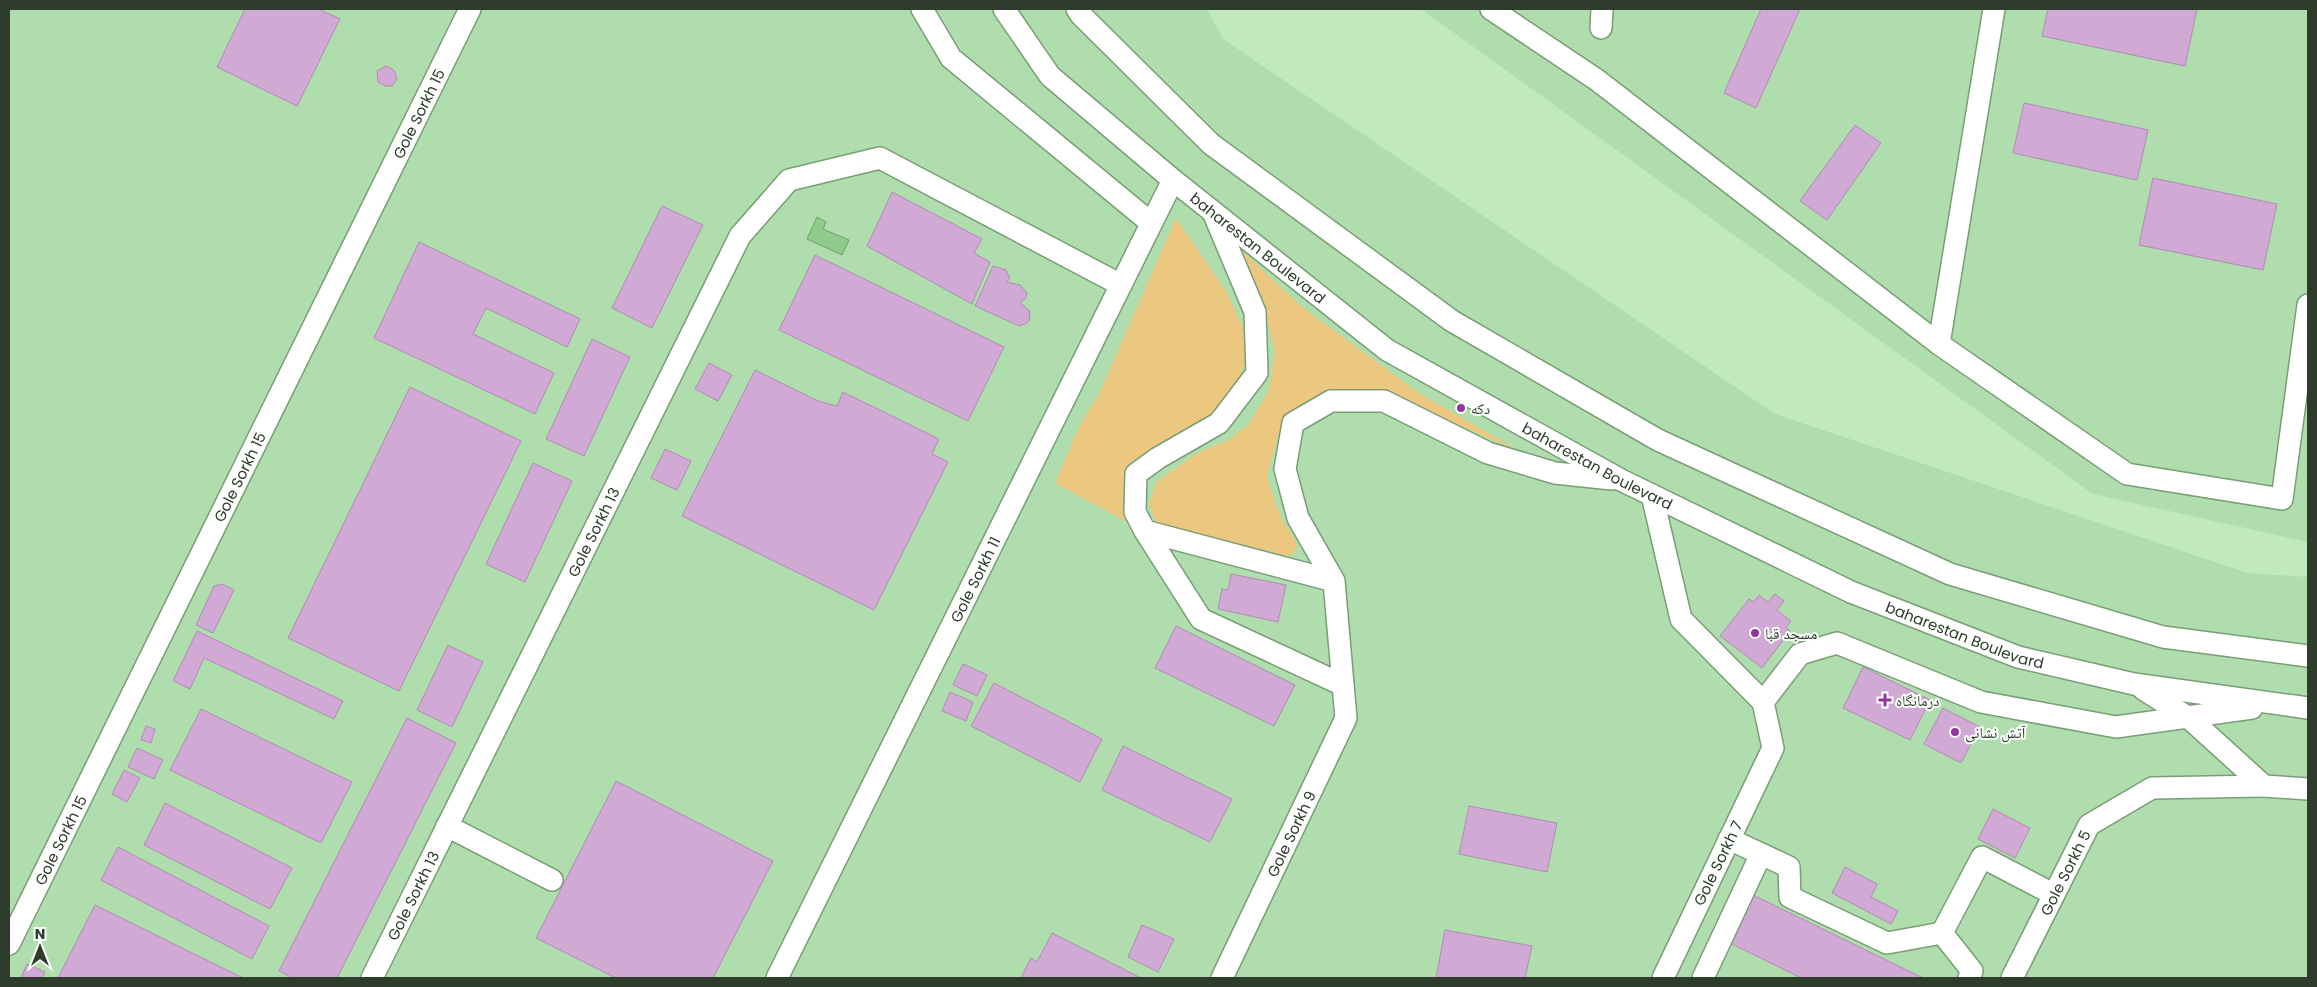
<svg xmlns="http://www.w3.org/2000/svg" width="2317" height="987" font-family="Poppins,'Noto Naskh Arabic',sans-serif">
	<rect width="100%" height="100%" fill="#c1e9be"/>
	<!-- built -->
	<path fill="#b0ddad" d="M9,9h1198l16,30 552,375 473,159 60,4v401h-2299z
		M1421,9h887v533l-215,-48z"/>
	<!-- green -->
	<path fill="#ebc77f" d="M1176,218l50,73 17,36 2,37 -11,26 -20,22 -74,46 -16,17 -1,31 2,15 -70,-38 25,-58 20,-33z
		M1238,247l64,60 117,86 102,59 -136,-59 -26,-3 -25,1 -43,22 -11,16 -13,47 8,26 8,20 10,14 4,11 -6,9 -11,-1 -124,-33 -7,-17 7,-23 41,-29 33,-14 19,-15 19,-32 7,-40 -7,-29z"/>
	<!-- water -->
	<path fill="#90cb8d" stroke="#72a070" d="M817,217l9,5 -3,7 26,11 -7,15 -35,-16z"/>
	<!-- building -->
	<path fill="#d0aad4" stroke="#b08cb4" d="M245,9h74l21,10 -43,87 -80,-39z
		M1761,9h39l-44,99 -32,-15z
		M2048,9h149l-12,57 -143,-30z
		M386,66l8,4 3,9 -5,7h-7l-7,-4 -1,-11z
		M2024,103l124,27 -11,50 -124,-27z
		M1855,125l26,18 -54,77 -27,-19z
		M2153,178l124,26 -14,66 -124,-25z
		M892,192l90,47 -8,14 16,9 -18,42 -105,-58z
		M662,206l41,19 -51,103 -40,-20z
		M419,242l161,77 -13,28 -81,-39 -13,26 81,39 -19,41 -161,-76z
		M815,255l189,92 -36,74 -189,-91z
		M993,266l13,4 4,8 -3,4 13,3 7,8 -1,5 -6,5 10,8 -1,10 -4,3 -6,2 -44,-20z
		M592,339l38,18 -46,99 -38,-17z
		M709,363l23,12 -14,26 -23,-12z
		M755,370l63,31 19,5 6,-14 96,47 -7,15 16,8 -74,148 -192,-94z
		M410,387l111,54 -122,250 -111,-53z
		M665,449l26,12 -14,29 -26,-12z
		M533,463l39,18 -47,101 -39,-18z
		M1231,574l55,11 -8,37 -60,-13 4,-20 6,1z
		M222,584l12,6 -21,43 -17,-8 18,-39z
		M1775,594l9,7 -7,9 14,11 -5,6 4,4 -28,37 -42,-32 29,-37 5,3 5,-7 9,7z
		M1176,626l119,59 -21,41 -119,-58z
		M197,631l146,70 -9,18 -130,-61 -14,31 -17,-8z
		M448,645l35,17 -31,65 -35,-17z
		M963,664l24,11 -10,21 -24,-11z
		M1863,667l67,33 -20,40 -67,-32z
		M994,683l108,56 -22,43 -109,-56z
		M950,692l23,10 -7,19 -24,-10z
		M1943,708l37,19 -19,36 -37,-19z
		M201,709l151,73 -31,61 -151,-73z
		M407,718l49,25 -119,235h-44l-14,-7z
		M146,726l9,3 -4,14 -10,-3z
		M1123,746l109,53 -22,43 -108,-52z
		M137,748l26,12 -9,19 -26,-12z
		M124,770l16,8 -13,24 -15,-8z
		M616,781l157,80 -60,117h-97l-80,-40z
		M165,803l127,65 -22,41 -126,-64z
		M1469,806l88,17 -10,49 -88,-18z
		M1993,809l37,19 -15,30 -37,-19z
		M118,847l151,79 -17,33 -151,-79z
		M1845,867l32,17 -6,13 27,14 -7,13 -59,-31z
		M1749,893l174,85h-122l-75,-37z
		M95,905l148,73h-185z
		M1142,925l32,14 -16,33 -30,-15z
		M1445,930l87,16 -7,32h-89z
		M1052,933l89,45h-120l10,-20 6,4z
		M27,964l18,8 -3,6h-21z"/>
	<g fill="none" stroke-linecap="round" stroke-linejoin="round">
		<defs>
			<g id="minor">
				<path d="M922,9l29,49 200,165"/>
				<path id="s1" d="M1004,9l46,67 123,104 214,170 234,130 230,112 167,65 116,27 174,24"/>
				<path d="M1077,9l4,6 130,129 241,177 206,119 292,134 213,63 145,19"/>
				<path d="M1491,9l106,71 342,264 188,130 155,25 26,-194"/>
				<path d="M1601,28l1,-19"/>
				<path d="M1939,344l55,-335"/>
				<path d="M1652,495l29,124 82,83 10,46 -110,230"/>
				<path d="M1145,531l-10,-19 1,-38 22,-16 61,-35 38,-50 -2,-61 -42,-100"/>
				<path d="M1334,581l-189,-50 56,88 142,66 -9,-104 -36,-63 -13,-49 8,-46 38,-22h53l104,52 67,20 57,6"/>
				<path d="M2143,689l46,29 75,68 44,3"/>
				<path d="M1763,702l37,-48 37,-11 144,59 135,25 136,-19"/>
				<path d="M447,826l105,54"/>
				<path d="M1729,839l60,28 1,30 97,46 55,-10"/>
				<path id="s2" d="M9,944l461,-935"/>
				<path id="s3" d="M372,978l368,-742 49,-56 91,-22 241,127"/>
				<path id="s4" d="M777,978l396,-798"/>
				<path id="s5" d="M1222,978l124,-260 -3,-33"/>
				<path d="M1703,978l58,-124"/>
				<path d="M1969,978l3,-7 -30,-38 40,-76 71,37"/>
				<path id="s6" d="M2012,978l77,-153 63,-37 112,-2"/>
			</g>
		</defs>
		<!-- minor casing -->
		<use href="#minor" stroke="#799e76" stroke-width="24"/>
		<!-- minor -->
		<use href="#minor" stroke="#fff" stroke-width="21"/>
	</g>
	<!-- markers -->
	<g fill="#93359e" stroke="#fbfffb" stroke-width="2">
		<circle cx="1461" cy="408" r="5"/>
		<circle cx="1755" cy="633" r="5"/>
		<path d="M1882.5 692.5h5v5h5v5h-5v5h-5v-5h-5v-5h5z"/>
		<circle cx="1955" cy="732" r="5"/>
	</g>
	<g text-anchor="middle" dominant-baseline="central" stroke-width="4" stroke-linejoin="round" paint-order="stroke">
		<!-- street labels -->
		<g font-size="15" fill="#2d3c2b" stroke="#fbfffb">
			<text stroke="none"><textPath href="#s2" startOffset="926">Gole Sorkh 15</textPath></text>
			<text stroke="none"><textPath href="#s1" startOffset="351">baharestan Boulevard</textPath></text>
			<text stroke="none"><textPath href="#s1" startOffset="756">baharestan Boulevard</textPath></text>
			<text stroke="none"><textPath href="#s2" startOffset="521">Gole Sorkh 15</textPath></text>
			<text stroke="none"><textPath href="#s3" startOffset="498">Gole Sorkh 13</textPath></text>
			<text stroke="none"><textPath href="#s4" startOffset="445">Gole Sorkh 11</textPath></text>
			<text stroke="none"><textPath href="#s1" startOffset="1161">baharestan Boulevard</textPath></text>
			<text stroke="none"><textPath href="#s5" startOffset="160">Gole Sorkh 9</textPath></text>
			<text stroke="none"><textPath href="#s2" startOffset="116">Gole Sorkh 15</textPath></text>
			<text transform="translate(1718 863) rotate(-64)">Gole Sorkh 7</text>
			<text stroke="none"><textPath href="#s6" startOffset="118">Gole Sorkh 5</textPath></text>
			<text stroke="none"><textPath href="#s3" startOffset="92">Gole Sorkh 13</textPath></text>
		</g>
		<!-- poi labels -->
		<g font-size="15" fill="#2d3c2b" stroke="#fbfffb" text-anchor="start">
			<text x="1471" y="408">دکه</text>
			<text x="1765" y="633">مسجد قبا</text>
			<text x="1896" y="700">درمانگاه</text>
			<text x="1965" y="732">آتش نشانی</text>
		</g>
	</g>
	<!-- border -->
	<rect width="2317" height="987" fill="none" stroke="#2d3c2b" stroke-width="20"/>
	<!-- north arrow -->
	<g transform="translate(40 947)" stroke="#fbfffb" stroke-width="4" paint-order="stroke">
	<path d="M0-4L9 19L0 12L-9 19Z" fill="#2d3c2b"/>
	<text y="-8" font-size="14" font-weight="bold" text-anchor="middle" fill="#2d3c2b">N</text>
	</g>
</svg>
